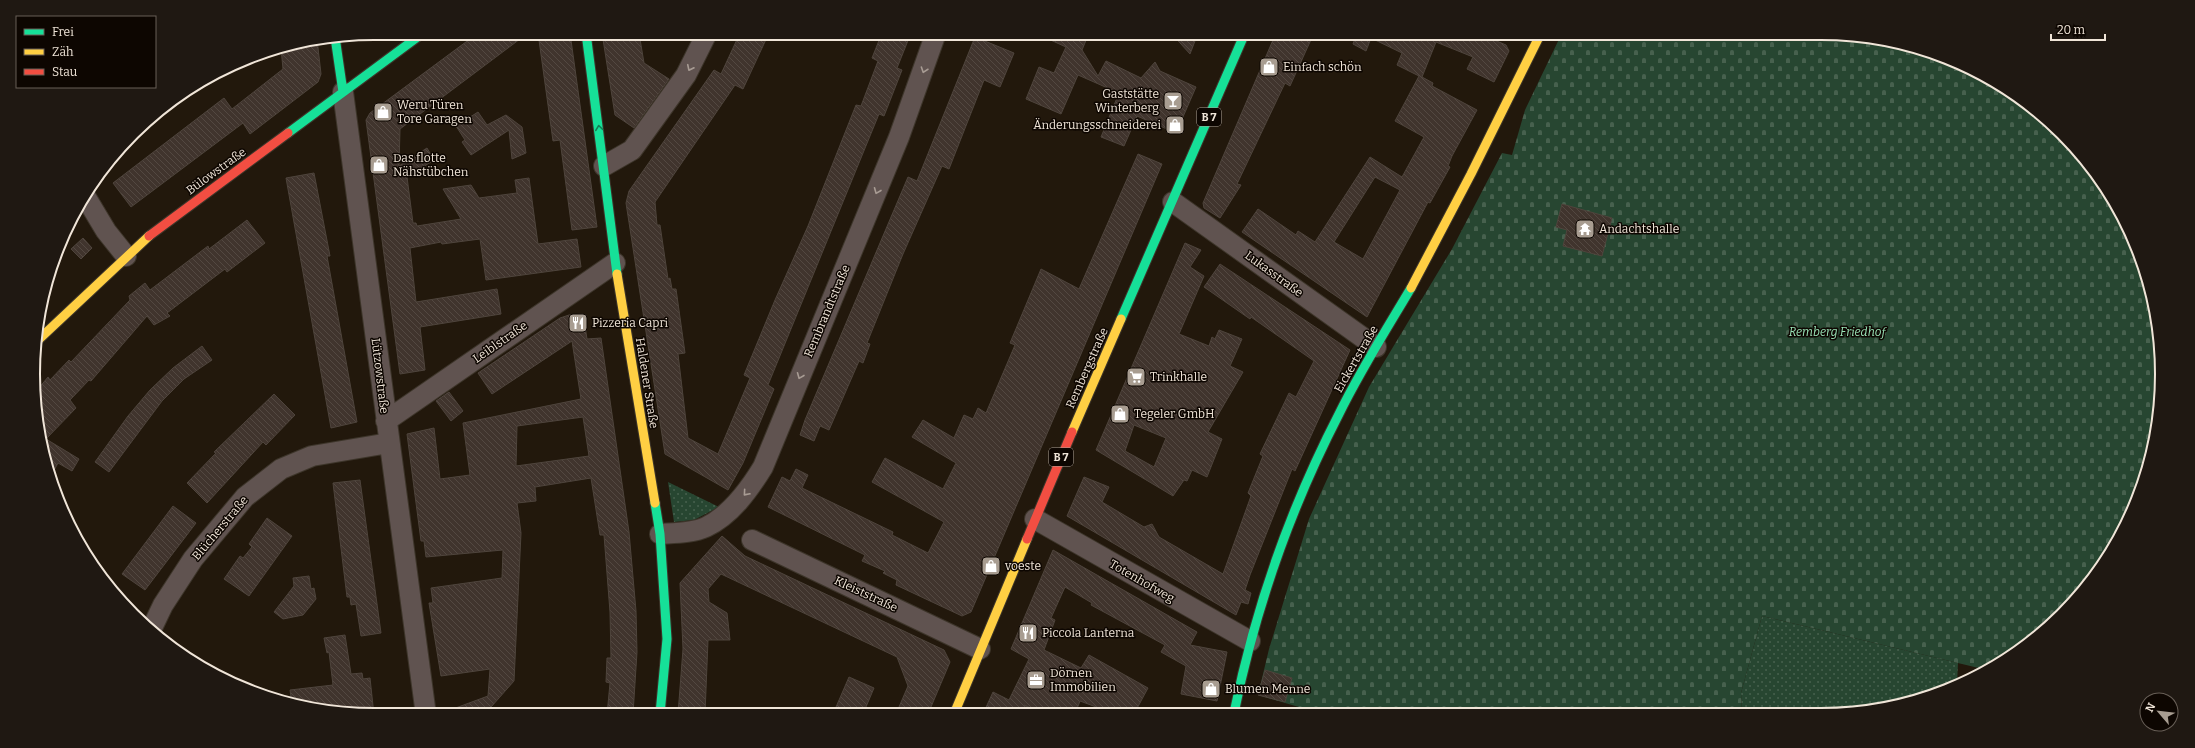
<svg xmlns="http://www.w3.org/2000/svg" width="2195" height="748" font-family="Bitter,serif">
	<defs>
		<pattern id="grass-dots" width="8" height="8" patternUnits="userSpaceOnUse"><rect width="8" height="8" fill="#274631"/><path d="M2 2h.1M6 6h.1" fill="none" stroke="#47614e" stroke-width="1.8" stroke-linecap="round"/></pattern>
		<pattern id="cemetery-stones" width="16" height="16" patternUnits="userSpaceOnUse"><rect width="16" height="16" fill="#274631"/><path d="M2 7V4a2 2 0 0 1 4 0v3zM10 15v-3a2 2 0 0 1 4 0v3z" fill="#47614e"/></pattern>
		<pattern id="building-back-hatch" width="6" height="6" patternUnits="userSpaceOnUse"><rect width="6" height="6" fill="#40342d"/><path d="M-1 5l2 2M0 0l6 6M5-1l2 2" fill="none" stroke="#534841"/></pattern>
	</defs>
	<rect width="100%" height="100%" fill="#22180c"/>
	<!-- grass -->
	<path fill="url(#grass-dots)" d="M668,482l51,25 -25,13 -20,2z
		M1762,616l196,47 -1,22 -92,27h-123l-1,-19z"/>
	<!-- cemetery -->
	<path fill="url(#cemetery-stones)" d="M1562,33h259l88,12 63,23 56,35 49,46 39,54 28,61 15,65 2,67 -11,66 -34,83 -70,85 -59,40 -225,-54 -21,77 1,19 -423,1 -61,-18 11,-46 40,-130 60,-132 83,-138 50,-96 10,2 13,-45z"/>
	<!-- building -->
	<path fill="url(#building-back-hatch)" stroke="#4e443c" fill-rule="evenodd" d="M478,33h50l-128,96 -1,37 28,-18 7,12 -27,17 6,46h3l1,3 44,-7 -18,-30 28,-4 8,13 38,-5 -2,-13 14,-2 9,66 39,-5 4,28 -95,13 -6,-41 -38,5 -1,-2 -31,6 6,54 81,-13 4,25 -81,13 5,43 -25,4 -34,-254 4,-7z
		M538,33h32l27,194 -25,3 -12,-90 -7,1z
		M602,33h37l5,30 25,16 -35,49 -19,-13z
		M740,33h29l-26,56 -8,-4 -80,117 2,23h3l8,54 2,-1 2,11h4l9,64 -7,1 10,84 30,16 32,-76 -6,-3 31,-75 33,-74 48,-121 5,1 17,-45 -6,-3 10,-25h29l-14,35 5,2 -18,46 -5,-2 -111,271 6,4 -31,74 -15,27 -63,-36 -39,-251 3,-12 85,-121 7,4z
		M1035,33h54l-7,17 16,26 8,-15 35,17 14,-16 5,9 36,16 -20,46 -39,-17 -13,30 -23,-9 18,-44 -41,-18 -17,39 -35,-15 13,-32 15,6 12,-26z
		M1171,33h27l-8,21z
		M1276,33h38l-24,53 -5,-3 -48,101 4,1 -21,33 -16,-10 -1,-5z
		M1357,33h121l28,12 3,6 -15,31 -27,-13 6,-12 -37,-15 -14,35 11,6 -1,3 45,24 -25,46 -4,10 2,1 -20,36 -2,-1 -61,115 -125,-85 16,-23 38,26 2,-4 17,11 55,-85 32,20 22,-40 -29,-16 24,-45 -22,-11 5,-12 -31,-15 -5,13 -13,-7zM1375,177l25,13 -37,69 -29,-17z
		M975,37l39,16 -14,34 -16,-7 -35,89 -7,-3 -39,88 -36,89 3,1 -7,19 -4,-2 -30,69 -9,-4 -6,15 -14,-6 5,-15 103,-243 9,4z
		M317,39l4,35 -3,8 -68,52 -7,-11 -112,84 -18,-24 111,-85 8,11 51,-40 -2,-21z
		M478,112l9,13 19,-10 16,12 4,26 -14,6 -3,-29 -38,25 -9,-13 3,-2 -9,-14z
		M1138,154l24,10 -191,448 -9,4 -66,-31 1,-5 -14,-7 2,-2 -23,-10 3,-6 -97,-48 14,-30 8,4 6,-12 12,6 -6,13 91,44 -1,3 36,18 16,-31 -72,-40 13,-24 58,31 13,-26 -44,-26 11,-17 31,18 10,-23 9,4 5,-11 8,5 29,-68 -5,-2 31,-74 38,20z
		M314,173l16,83h-3l30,166 -26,6 -45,-250z
		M1562,204l50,14 -10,38 -39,-10 4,-16 -11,-3z
		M247,220l18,23 -38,29 -2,-3 -58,44 3,3 -16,9 -7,-9 -56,65 -2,-1 -19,20 6,8 -30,31 33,20 -7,12 -14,-8 -7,13 -6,-14 -11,-68 14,-17 2,3 19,-20 2,2 59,-62 -1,-4 16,-13 5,7 58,-44 1,3z
		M83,238l9,10 -11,11 -10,-10z
		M1185,243l16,7 -11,17 14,9 -25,58 30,12 3,-9 3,2 4,-9 23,9 -12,27 13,6 -35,60 14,7 -15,38 -15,-7 -5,11 -3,-1 -11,16 -77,-46zM1134,425l32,13 -12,29 -29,-16z
		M1220,264l130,86 -55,121 -3,-2 -42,106 -5,15 6,3 -3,11 -7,-2 -5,13 -169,-99 17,-39 25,10 -7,15 42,25 8,-3 7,13 64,37 28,-78 -3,-3 15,-37 -3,-2 29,-61 7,4 18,-36 -63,-44 -1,2 -46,-32z
		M583,314l4,25 14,-1 28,194 7,79 1,41 -4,62 -26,1 3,-32 -4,-1 1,-24h4l-1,-46 -6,-77h-4l-9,-57 -56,9 1,14 -19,2 4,30 -7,148 -30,34h-42v-2l46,-17 2,-27 -49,7 -12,-73h4l-2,-15 71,-10 1,-28 -77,7 -2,-16h-3l-14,-107 27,-6 6,51 30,-4 -7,-52 118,-24 -9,-58 -80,53 -14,-21 82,-55 9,-3zM583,417l6,39 -73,10 1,-40z
		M202,346l10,14 -28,19 -22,22 -53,71 -14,-10 33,-46 22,-26 23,-22z
		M449,392l14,19 -12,10 -15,-20z
		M274,394l21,21 -29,30 -3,-3 -56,61 -20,-20 29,-30 -2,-1z
		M360,480l21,153 -20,3 -5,-32 -5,1 -1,-8h-3l-14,-114z
		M173,506l23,17 -51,67 -23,-16z
		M267,518l25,18 -43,60 -25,-17 16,-23 3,2 9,-11 -3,-3z
		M722,536l23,20 199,94 6,12 -22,52h-32l12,-28 -11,-29 -176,-83 -13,15 1,13 18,11 3,27h-22l-3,74h-27l5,-65 -3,-66z
		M1053,550l144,82 -7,13 37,7 -10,49 -36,-7 5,-28 -25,-14 4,-7 -74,-40 1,-2 -27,-16 -14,31 4,2 -11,30 37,18 8,-13 59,33 -14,26h-19l-35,-13 -5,13h-31l-20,-9 18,9h-59l10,-22 16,8 20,-41 -18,-10z
		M309,576l2,13 3,-1 2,11 -13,16 -20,4 -9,-7 20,-26 -1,-8z
		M345,635l6,39 11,-1 1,6 7,-1 4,37 -82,-11 -2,-14 43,-5 -4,-33 -2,1 -3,-15z
		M1265,670l27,8 -7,24 -27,-7z
		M849,677l25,11 -11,26h-30z"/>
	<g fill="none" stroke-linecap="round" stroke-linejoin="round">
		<defs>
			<path id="street" d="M343,92l83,623
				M604,166l28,-16 54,-75 21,-42
				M85,196l21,35 20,25
				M1173,202l203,145
				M386,421l229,-158
				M1035,519l215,122
				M660,534c14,-1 33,-1 46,-7 25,-12 43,-37 57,-60l136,-330 37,-104
				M752,540l228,109
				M151,630l12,-25 30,-46 52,-62 36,-28 31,-13 77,-13"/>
			<path id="fast" d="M586,33l31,241
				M335,37l8,55
				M288,133l135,-100
				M1121,319l124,-286
				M655,503l5,31 7,105 -7,75
				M1234,713c21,-104 56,-204 105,-299 21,-43 47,-84 72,-126"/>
			<path id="slow" d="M617,274l38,229
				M1411,288l60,-114 70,-141
				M35,343l114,-107
				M1072,432l49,-113
				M954,714l73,-175"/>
			<path id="jam" d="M149,236l139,-103
				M1027,539l45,-107"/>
		</defs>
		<!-- street casing -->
		<use href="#street" stroke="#3d352a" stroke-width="22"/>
		<!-- fast casing -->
		<use href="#fast" stroke="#3d352a" stroke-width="11"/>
		<!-- slow casing -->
		<use href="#slow" stroke="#3d352a" stroke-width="11"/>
		<!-- jam casing -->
		<use href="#jam" stroke="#3d352a" stroke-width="11"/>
		<!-- street -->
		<use href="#street" stroke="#605350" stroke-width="20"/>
		<!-- fast -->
		<use href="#fast" stroke="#16e098" stroke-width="9"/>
		<!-- slow -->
		<use href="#slow" stroke="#ffcf43" stroke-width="9"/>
		<!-- jam -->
		<use href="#jam" stroke="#f24e42" stroke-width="9"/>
	</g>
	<!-- one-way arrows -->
	<defs><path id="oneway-chevron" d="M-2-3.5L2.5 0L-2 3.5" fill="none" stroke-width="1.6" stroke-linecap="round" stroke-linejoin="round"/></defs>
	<g stroke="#a89c94">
		<use href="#oneway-chevron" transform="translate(690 68) rotate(116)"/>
		<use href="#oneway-chevron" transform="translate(924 70) rotate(109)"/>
		<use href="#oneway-chevron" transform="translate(877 191) rotate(112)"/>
		<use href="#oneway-chevron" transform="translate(800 376) rotate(112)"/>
		<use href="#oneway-chevron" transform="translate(746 493) rotate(131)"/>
	</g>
	<use stroke="#127e54" href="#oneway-chevron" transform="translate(599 128) rotate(-98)"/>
	<!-- icons -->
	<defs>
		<symbol id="shop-square" viewBox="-11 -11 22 22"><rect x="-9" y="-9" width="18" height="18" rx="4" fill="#a89d91" stroke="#0d0601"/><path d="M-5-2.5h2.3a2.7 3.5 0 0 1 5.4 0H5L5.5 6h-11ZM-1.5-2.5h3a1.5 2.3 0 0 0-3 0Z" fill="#fff"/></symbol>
		<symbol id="bar-square" viewBox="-11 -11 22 22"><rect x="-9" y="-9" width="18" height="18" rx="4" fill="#a89d91" stroke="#0d0601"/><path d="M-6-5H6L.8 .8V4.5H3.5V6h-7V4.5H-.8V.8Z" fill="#fff"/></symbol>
		<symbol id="temple-square" viewBox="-11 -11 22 22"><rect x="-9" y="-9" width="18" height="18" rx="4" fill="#a89d91" stroke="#0d0601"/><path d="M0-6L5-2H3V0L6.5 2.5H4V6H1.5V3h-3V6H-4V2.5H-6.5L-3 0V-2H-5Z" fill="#fff"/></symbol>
		<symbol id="restaurant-square" viewBox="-11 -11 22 22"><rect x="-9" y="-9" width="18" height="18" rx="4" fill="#a89d91" stroke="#0d0601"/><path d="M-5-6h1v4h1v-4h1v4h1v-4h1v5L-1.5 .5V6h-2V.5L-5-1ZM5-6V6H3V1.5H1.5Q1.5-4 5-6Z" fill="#fff"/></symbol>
		<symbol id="supermarket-square" viewBox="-11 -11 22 22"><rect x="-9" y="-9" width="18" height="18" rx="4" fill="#a89d91" stroke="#0d0601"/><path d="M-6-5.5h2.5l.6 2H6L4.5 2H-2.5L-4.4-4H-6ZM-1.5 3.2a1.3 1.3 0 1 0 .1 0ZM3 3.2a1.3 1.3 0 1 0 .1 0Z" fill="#fff"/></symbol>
		<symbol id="office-square" viewBox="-11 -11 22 22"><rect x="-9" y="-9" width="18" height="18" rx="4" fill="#a89d91" stroke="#0d0601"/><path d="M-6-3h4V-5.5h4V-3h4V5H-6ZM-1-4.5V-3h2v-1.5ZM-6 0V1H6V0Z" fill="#fff"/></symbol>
	</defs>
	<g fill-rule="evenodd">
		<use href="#shop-square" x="1258" y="56" width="22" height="22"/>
		<use href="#bar-square" x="1162" y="90" width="22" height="22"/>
		<use href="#shop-square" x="372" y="101" width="22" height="22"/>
		<use href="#shop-square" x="1164" y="114" width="22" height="22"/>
		<use href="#shop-square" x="368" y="154" width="22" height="22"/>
		<use href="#temple-square" x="1574" y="218" width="22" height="22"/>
		<use href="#restaurant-square" x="567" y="312" width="22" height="22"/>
		<use href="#supermarket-square" x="1125" y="366" width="22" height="22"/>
		<use href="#shop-square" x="1109" y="403" width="22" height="22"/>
		<use href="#shop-square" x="980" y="555" width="22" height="22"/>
		<use href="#restaurant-square" x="1017" y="622" width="22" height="22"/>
		<use href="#office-square" x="1025" y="669" width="22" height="22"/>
		<use href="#shop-square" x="1200" y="678" width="22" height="22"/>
	</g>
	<g text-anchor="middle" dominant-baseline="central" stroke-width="3" stroke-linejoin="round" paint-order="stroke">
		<!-- shield labels -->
		<g fill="#0d0601" stroke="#aca298" stroke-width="1">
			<rect x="1197" y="108" width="24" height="18" rx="3"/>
			<rect x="1049" y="448" width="24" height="18" rx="3"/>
		</g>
		<g font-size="11" font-weight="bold" fill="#f0e5d8">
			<text x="1209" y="117">B 7</text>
			<text x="1061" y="457">B 7</text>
		</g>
		<!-- poi labels -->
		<g font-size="12" fill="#f0e5d8" stroke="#0d0601" text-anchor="start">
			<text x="1283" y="67">Einfach schön</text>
			<text x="1159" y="94" text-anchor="end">Gaststätte<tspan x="1159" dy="14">Winterberg</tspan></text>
			<text x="397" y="105">Weru Türen<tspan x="397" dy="14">Tore Garagen</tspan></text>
			<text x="1161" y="125" text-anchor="end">Änderungsschneiderei</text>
			<text x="393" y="158">Das flotte<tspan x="393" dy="14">Nähstübchen</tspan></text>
			<text x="1599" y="229">Andachtshalle</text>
			<text x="592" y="323">Pizzeria Capri</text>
			<text x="1150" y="377">Trinkhalle</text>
			<text x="1134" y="414">Tegeler GmbH</text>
			<text x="1005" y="566">voeste</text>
			<text x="1042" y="633">Piccola Lanterna</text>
			<text x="1050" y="673">Dörnen<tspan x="1050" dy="14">Immobilien</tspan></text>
			<text x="1225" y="689">Blumen Menne</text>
		</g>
		<!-- street labels -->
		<g font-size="12" fill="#f0e5d8" stroke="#0d0601">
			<text transform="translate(216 171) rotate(-36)">Bülowstraße</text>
			<text transform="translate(1274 274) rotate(36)">Lukasstraße</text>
			<text transform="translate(827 311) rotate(-67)">Rembrandtstraße</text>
			<text transform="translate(500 342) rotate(-35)">Leiblstraße</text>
			<text transform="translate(1356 359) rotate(-60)">Eickertstraße</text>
			<text transform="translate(1087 368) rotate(-66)">Rembergstraße</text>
			<text transform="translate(380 376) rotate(83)">Lützowstraße</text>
			<text transform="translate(647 383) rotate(81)">Haldener Straße</text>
			<text transform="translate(220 528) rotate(-50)">Blücherstraße</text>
			<text transform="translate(1142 581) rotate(30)">Totenhofweg</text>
			<text transform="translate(866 594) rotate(25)">Kleiststraße</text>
		</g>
		<!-- park labels -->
		<g font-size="12" font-style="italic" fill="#99e3b6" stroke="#0d0601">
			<text x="1837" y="332">Remberg Friedhof</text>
		</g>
	</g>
	<!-- crop -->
	<path d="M0 0H2195V748H0ZM374 40H1821A334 334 0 0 1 2155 374V374A334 334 0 0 1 1821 708H374A334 334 0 0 1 40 374V374A334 334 0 0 1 374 40Z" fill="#1f1812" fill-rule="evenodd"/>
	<path fill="none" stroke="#f0e5d8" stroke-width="2" d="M374 40H1821A334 334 0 0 1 2155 374V374A334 334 0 0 1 1821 708H374A334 334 0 0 1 40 374V374A334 334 0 0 1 374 40Z"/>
	<!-- legend -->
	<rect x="16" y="16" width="140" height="72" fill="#0d0601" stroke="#685f57"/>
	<rect x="24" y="29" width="20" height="6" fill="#16e098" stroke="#685f57"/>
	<text x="52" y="36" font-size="12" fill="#f0e5d8">Frei</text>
	<rect x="24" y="49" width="20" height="6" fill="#ffcf43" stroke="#685f57"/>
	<text x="52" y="56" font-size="12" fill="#f0e5d8">Zäh</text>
	<rect x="24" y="69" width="20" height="6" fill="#f24e42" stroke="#685f57"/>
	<text x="52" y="76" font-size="12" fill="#f0e5d8">Stau</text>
	<!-- north arrow -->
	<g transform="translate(2159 712) rotate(298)"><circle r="19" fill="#0d0601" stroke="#685f57"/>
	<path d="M0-3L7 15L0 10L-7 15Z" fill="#a89d91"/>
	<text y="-6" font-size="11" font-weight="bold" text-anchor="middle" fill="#f0e5d8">N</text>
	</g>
	<!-- scale -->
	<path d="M2051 34v6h54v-6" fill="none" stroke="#f0e5d8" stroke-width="2"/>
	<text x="2057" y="34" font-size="12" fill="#f0e5d8" stroke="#0d0601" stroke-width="3" paint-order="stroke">20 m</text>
</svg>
